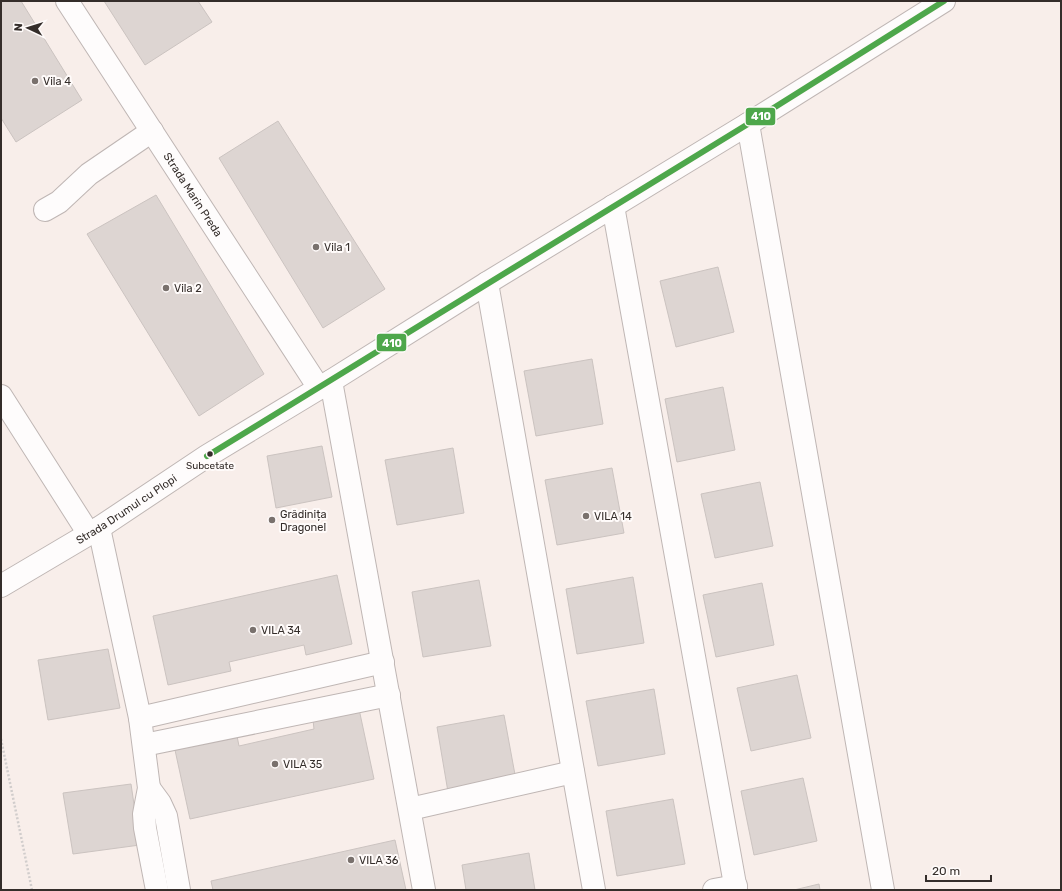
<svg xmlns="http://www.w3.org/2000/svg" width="1062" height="891" font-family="Rubik,sans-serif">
	<rect width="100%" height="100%" fill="#f8eeea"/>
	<!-- building -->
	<path fill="#ddd5d2" stroke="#cbc3c0" d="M1,1h20l61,99 -66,42 -15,-24z
		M104,1h94l14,21 -67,43z
		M278,121l107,168 -62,39 -104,-170z
		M156,195l108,179 -65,42 -112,-182z
		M718,267l16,65 -58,15 -16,-66z
		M592,359l11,65 -67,12 -12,-65z
		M723,387l12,63 -58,12 -12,-63z
		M322,446l10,51 -56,11 -9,-52z
		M453,448l11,65 -67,12 -12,-65z
		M612,468l12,65 -67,12 -12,-65z
		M760,482l13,64 -58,12 -14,-64z
		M337,575l15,69 -46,11 -2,-10 -75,17 2,9 -63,14 -15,-69z
		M633,577l11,66 -67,11 -11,-65z
		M479,580l12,66 -68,11 -11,-65z
		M762,583l12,62 -58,12 -13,-62z
		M108,649l12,59 -72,12 -10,-60z
		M797,675l14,63 -60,13 -14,-63z
		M654,689l11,65 -67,12 -12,-65z
		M359,709l15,70 -184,40 -15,-69 62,-14 2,10 75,-17 -1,-9z
		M504,715l12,65 -68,12 -11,-65z
		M803,778l14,63 -63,14 -13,-64z
		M131,784l9,61 -67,9 -10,-61z
		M673,799l12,65 -68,12 -11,-65z
		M395,840l11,50h-193l-2,-9z
		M529,853l6,37h-69l-4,-25z
		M819,884l1,6h-26z"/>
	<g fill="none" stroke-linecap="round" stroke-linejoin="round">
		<defs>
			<g id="minor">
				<path id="s1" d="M67,1l252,387"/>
				<path d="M748,124l135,766"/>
				<path d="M613,206l123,684"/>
				<path d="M45,210l14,-8 30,-28 63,-43"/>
				<path d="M487,283l107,607"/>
				<path d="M331,381l93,509"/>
				<path d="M1,396l88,138"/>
				<path d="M99,528l41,190 9,70 -5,26 1,14 12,62"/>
				<path id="s2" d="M1,586l98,-58 108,-72 124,-75 156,-98 261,-159 196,-123"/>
				<path d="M140,718l243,-56"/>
				<path d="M144,745l245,-50"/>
				<path d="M149,788l11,15 6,13 13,74"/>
				<path d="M410,809l163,-37"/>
				<path d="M714,890l22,-4"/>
			</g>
		</defs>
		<!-- minor casing -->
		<use href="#minor" stroke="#bfb6b4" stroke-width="24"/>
		<!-- path -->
		<path stroke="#d1cdcc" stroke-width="2.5" stroke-dasharray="2 2" stroke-linecap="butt" d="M1,739l31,151"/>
		<!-- minor -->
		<use href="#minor" stroke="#fefcfc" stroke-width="22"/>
		<defs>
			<path id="bus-1" d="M207,456l541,-332 196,-123"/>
		</defs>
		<!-- bus-1 casing -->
		<use href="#bus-1" stroke="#fffbfa" stroke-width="9"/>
		<!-- bus-1 -->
		<use href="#bus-1" stroke="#4ea74b" stroke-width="6"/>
	</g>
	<!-- markers -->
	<g fill="#79716d" stroke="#fffbfa" stroke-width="1.5">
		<circle cx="35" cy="81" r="4"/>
		<circle cx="316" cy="247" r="4"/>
		<circle cx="166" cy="288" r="4"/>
		<circle cx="586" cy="516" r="4"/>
		<circle cx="272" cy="520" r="4"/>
		<circle cx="253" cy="630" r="4"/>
		<circle cx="275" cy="764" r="4"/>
		<circle cx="351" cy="860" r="4"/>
	</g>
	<circle fill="#342d2a" stroke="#fffbfa" stroke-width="1.5" cx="210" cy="454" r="3.5"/>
	<g text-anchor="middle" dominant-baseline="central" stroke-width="4" stroke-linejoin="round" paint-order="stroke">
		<!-- bus labels -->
		<g font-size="10" fill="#342d2a" stroke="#fffbfa">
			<text x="210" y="466">Subcetate</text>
		</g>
		<!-- poi labels -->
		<g font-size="11" fill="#342d2a" stroke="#fffbfa" text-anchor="start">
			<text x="43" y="81">Vila 4</text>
			<text x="324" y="247">Vila 1</text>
			<text x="174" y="288">Vila 2</text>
			<text x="280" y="514">Grădinița<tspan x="280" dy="13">Dragonel</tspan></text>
			<text x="594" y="516">VILA 14</text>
			<text x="261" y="630">VILA 34</text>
			<text x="283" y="764">VILA 35</text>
			<text x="359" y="860">VILA 36</text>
		</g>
		<!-- street labels -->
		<g font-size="11" fill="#342d2a" stroke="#fffbfa">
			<text stroke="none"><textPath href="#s1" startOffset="231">Strada Marin Preda</textPath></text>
			<text stroke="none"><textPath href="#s2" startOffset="147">Strada Drumul cu Plopi</textPath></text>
		</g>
	</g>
	<g stroke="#fffbfa" stroke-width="1.5">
		<rect x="745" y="107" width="31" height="19" rx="4" fill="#4ea74b"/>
		<rect x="376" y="333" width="31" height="19" rx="4" fill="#4ea74b"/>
	</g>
	<g font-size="11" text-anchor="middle" font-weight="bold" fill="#fff">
		<text x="761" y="120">410</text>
		<text x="392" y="347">410</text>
	</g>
	<!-- border -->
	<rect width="1062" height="891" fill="none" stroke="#342d2a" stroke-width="4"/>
	<!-- north arrow -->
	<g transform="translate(28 28) rotate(274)" stroke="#fffbfa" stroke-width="3" paint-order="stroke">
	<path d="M0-3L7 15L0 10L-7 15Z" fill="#342d2a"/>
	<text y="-6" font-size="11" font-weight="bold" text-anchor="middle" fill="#342d2a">N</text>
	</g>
	<!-- scale -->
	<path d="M926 875v6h65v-6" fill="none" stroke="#342d2a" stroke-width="2"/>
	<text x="932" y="875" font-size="12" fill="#342d2a" stroke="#fffbfa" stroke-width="3" paint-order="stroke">20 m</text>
</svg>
